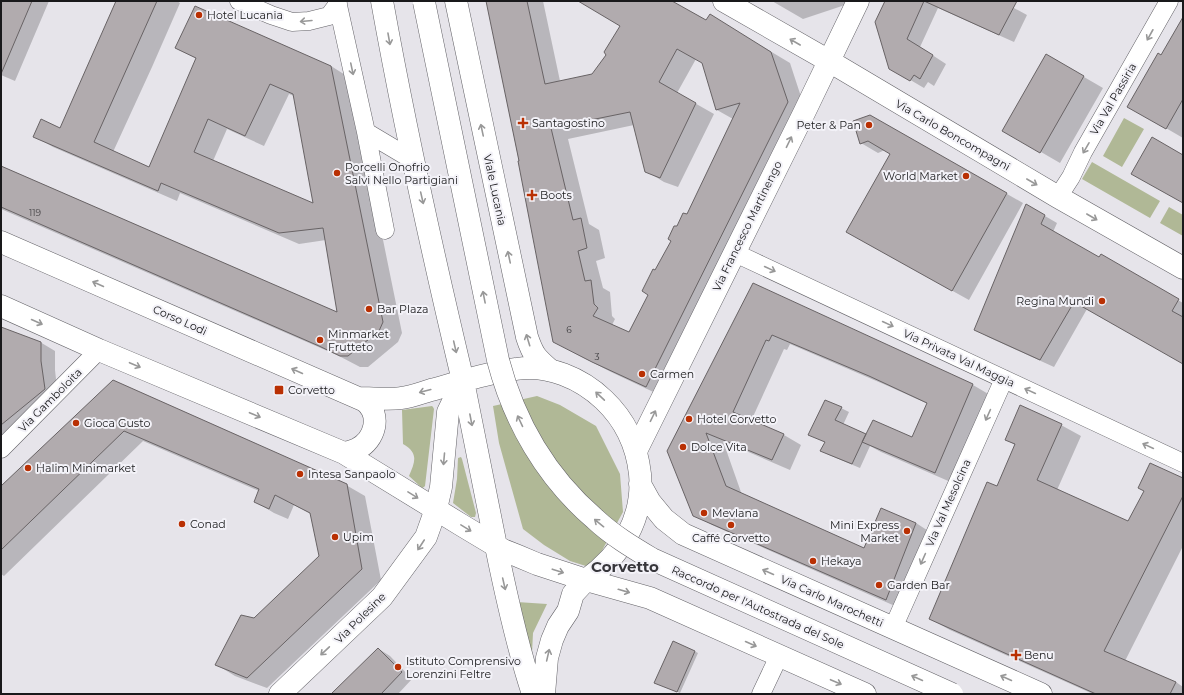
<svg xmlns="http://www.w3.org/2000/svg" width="1184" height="695" font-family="Montserrat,sans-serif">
	<rect width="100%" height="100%" fill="#e6e4ea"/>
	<!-- green -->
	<path fill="#b0b896" d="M1124,118l20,11 -22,38 -19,-11z
		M1092,162l68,39 -10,17 -68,-39z
		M1169,207l14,8v21l-23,-13z
		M537,396l23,9 36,21 24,48 3,38 -25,46 -9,9 -19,-6 -26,-16 -21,-16 -24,-86 -6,-37z
		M432,406l1,1 1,2 -9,77 -1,1 -2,1 -13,-12c6,-14 10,-23 -6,-32l-1,-34z
		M461,457l1,2 14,54 -1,4h-4l-18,-14 4,-24 1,-21z
		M517,602l30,2 -14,29 -1,20z"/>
	<!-- shadow -->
	<path fill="#0003" fill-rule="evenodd" d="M1,1h48l-34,80 -14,-6z
		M117,1h60l3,2 -28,64 -39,85 37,16 47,-109 -21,-11 155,18 19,12 52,255 -4,9 -30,25h-8l-21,-11 -338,-147v-43l337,147 -12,-73 -27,4 -119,-51 -3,8 -124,-54 -19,-11 27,-7zM289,94l5,2 20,108 -101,-43 14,-32 37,17z
		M487,1h56l17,80 32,-6 16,-21 14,-29 -42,-24h90l37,20 21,5 62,37 16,49 -142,285 -53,-25 -38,-20 -54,-190zM696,59l7,3 14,48 16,9 -46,96 -10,13 -5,13 -16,30 -7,24 -19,38 -18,-8 3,-6 -3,-3 -2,-24 -7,-4 -7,-27 9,-3 -6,-28 -10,-6 -21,-85 66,-14 12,46 18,11 14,5 36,-73 -37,-21z
		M772,1h78l-2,3 -45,15z
		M886,1h115l26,14 -13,27 -76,-34 -18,39 26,17 -12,22 -6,-4 -4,6 -34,-20z
		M1183,19v119l-55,-32 34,-50z
		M1046,55l57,33 -43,75 -57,-33z
		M870,116l153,87 -54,97 -105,-58 28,-88 -7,-4 -7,3 -17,-10z
		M1026,205l31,18 -4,9 47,27 1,-3 82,47v60l-96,-54 -33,58 -66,-30 -13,-8z
		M753,285l220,100 17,10 -37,88 -72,-31 -11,-6 -10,22 -31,-13 -7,-4 4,-8 -17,-9 32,-26 8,4 -6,13 24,10 46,3 15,-34 -40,-18 -98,-42 -3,6 -3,-1 -33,72 33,14 17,10 -11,25 -67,-29 19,54 122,55 52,-27 17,11 -29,76 -192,-85 -18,-10 -26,-64z
		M1,328l39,14 15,9v19l3,27 -57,48z
		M114,381l232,104 19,11 16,84 -114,108 -32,-12 -18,-11 37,-46 66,-63 -9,-42 -17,-9 -6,14 -14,-6 -18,-11 3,-11 -116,-50 -139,135 -3,-2v-86z
		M1061,425l20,11 -24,54 72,32 16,-31 38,-12v67l-58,115 51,21 7,5v7h-90l-143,-64 -20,-11 67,-132 18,-42 -9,-5z
		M379,649l11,7 22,23 -14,15h-66z
		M694,651l4,2 -18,40 -21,-9z"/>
	<!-- building -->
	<path fill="#b1abae" stroke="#686365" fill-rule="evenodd" d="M1,1h31l-31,73z
		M116,1h41l-63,141 55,25 47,-109 -21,-10 20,-42 136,60 52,256 -4,9 -31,25h-8l-21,-10 -318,-139v-41l336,146 -14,-84 -44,5 -118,-50 -3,8 -125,-54 8,-18 19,9zM270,84l23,10 20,109 -119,-51 14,-33 37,17z
		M486,1h41l18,83 47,-10 14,-19 -2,-3 16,-26 -42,-25h94l34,19 4,-6 61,38 17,50 -142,285 -54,-25 -39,-20 -35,-181h1zM677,49l25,14 14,47 24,-7 -53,111 -4,-1 -6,13h-3l-6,13 3,2 -16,29 -2,-1 -11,22 6,4 -19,37 -36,-16 5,-8 -4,-4 -3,-24 -6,1 -7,-30 9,-3 -6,-30 -8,2 -22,-92 79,-16 15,60 15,6 36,-75 -37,-21z
		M885,1h132l-18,34 -75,-34 -17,38 26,16 -13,24 -6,-4 -4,6 -21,-12 -14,-47z
		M1183,17v82l-17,30 -39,-22 31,-54 3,2z
		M1046,54l38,22 -44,77 -38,-22z
		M870,115l137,78 -55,98 -106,-59 44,-78 -22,-13 -8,3 -7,-23z
		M1152,137l31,18v48l-52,-29z
		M1026,204l19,11 -4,9 58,33 2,-3 78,45 -7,12 11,6v47l-109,-62 -34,58 -66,-30z
		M753,283l220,101 -38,89 -73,-31 11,-22 39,17 15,-34 -58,-27 -97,-41 -3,6 -3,-1 -33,72 51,22 -12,26 -66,-27 20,53 138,62 17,-40 35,15 -30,77 -193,-84 -26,-65z
		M1,327l40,15v19l4,28 -44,36z
		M113,380l234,104 15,85 -115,109 -32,-13 26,-50 13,3 65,-62 -9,-43 -35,-18 -6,14 -15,-7 5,-13 -135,-58 -123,119v-64z
		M825,400l17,7 -7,13 31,14 -14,30 -32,-13 5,-9 -17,-7z
		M1020,405l42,19 -25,56 91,41 16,-30 -6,-3 12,-25 33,15v18l-79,155 72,31 -6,12h-74l-167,-75 58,-137 10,4 18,-42 -10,-4z
		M673,641l22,10 -18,41 -23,-9z
		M378,648l24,24 -21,22h-50z"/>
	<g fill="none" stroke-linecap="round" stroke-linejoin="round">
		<defs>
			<path id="street" d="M239,1l32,14 21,7 17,-1 20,-5 9,-12
				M337,1l29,131 19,98
				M366,132l47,28
				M1058,197l13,-20 12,-25 86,-151
				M735,253l448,210
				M1,449l98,-99
				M893,628l111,-249
				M761,694l18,-38"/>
			<path id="secondary" d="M456,1l71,336c6,18 9,21 23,33
				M724,1l105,60 229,136 125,71
				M636,451l168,-338 54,-112
				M496,546c10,49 21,100 37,148
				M280,694l102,-97 44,-60 10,-28 5,-22 7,-75 15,-31c-30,-126 -58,-252 -81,-380
				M544,694l3,-36 5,-18 6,-14 10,-15 5,-17 13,-14"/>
			<path id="primary" d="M1,242l364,159c17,14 10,39 -8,48 -4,2 -9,3 -13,4
				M1,306l98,44 245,103 119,73 40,24 15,6 19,8 49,16 64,18 215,96
				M463,381l33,165
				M359,398c14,0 29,2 42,0 10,-1 20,-5 30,-8 27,-7 56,-18 85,-21 32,-5 65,9 88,31 21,20 33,46 36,74 4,45 -19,81 -54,106
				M640,484l10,18 14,17 19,15 358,160"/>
		</defs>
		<!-- street casing -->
		<use href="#street" stroke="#636267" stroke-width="19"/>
		<!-- secondary casing -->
		<use href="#secondary" stroke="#636267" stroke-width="23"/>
		<!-- primary casing -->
		<use href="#primary" stroke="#636267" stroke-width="23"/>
		<!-- street -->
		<use href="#street" stroke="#fff" stroke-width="18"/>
		<!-- secondary -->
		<use href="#secondary" stroke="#fff" stroke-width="22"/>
		<!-- primary -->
		<use href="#primary" stroke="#fff" stroke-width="22"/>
		<defs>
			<path id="highway-bridge" d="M424,2l74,358c16,61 48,117 97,159 17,16 37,28 57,40l300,135"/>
		</defs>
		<!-- highway-bridge casing -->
		<use href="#highway-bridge" stroke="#636267" stroke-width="23" stroke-linecap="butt"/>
		<!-- highway-bridge -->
		<use href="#highway-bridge" stroke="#fff" stroke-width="22"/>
	</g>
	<!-- one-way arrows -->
	<defs><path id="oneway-shaft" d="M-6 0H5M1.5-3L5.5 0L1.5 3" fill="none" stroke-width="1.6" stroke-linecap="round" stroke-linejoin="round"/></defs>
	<g stroke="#989898">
		<use href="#oneway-shaft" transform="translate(306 21) rotate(175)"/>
		<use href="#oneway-shaft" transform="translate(1150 35) rotate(119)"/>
		<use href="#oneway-shaft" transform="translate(389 39) rotate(80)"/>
		<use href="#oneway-shaft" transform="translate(795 42) rotate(-150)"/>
		<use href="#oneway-shaft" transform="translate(352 69) rotate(78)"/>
		<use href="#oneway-shaft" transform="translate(482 130) rotate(-102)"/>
		<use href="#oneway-shaft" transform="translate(789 142) rotate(-64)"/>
		<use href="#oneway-shaft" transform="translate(1086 148) rotate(120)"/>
		<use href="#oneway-shaft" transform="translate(1032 182) rotate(30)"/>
		<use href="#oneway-shaft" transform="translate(422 198) rotate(77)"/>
		<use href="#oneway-shaft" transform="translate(1092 217) rotate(30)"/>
		<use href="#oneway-shaft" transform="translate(509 257) rotate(-102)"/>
		<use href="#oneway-shaft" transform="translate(770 269) rotate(25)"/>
		<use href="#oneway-shaft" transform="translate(98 284) rotate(-156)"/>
		<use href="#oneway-shaft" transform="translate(484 297) rotate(-101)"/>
		<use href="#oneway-shaft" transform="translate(37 322) rotate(24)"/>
		<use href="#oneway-shaft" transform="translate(888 324) rotate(25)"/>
		<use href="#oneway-shaft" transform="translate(528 340) rotate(-107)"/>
		<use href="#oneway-shaft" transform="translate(455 347) rotate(77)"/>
		<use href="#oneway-shaft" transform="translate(135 365) rotate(23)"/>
		<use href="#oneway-shaft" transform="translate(297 371) rotate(-156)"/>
		<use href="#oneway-shaft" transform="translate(425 391) rotate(165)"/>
		<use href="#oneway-shaft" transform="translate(1030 391) rotate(-155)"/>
		<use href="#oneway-shaft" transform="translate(600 396) rotate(-137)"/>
		<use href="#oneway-shaft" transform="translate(255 415) rotate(23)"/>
		<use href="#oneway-shaft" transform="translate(988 415) rotate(114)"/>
		<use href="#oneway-shaft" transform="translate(653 416) rotate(-64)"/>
		<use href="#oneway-shaft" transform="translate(471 420) rotate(79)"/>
		<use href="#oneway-shaft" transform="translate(520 421) rotate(-115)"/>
		<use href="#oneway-shaft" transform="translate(1148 446) rotate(-155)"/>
		<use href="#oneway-shaft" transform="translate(444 459) rotate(95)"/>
		<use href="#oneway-shaft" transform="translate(413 495) rotate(32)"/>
		<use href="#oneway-shaft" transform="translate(599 523) rotate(-141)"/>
		<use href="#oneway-shaft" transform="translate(466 528) rotate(31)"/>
		<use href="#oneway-shaft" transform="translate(421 545) rotate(123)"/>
		<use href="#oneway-shaft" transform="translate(923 559) rotate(114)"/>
		<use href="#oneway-shaft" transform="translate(558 571) rotate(18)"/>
		<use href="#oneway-shaft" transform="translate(768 572) rotate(-156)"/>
		<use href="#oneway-shaft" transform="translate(504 584) rotate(77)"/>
		<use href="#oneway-shaft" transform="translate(624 591) rotate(16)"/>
		<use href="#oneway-shaft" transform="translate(751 644) rotate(24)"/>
		<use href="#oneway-shaft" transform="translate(325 651) rotate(137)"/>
		<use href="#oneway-shaft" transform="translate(548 655) rotate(-77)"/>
		<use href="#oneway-shaft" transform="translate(917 678) rotate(-156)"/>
		<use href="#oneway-shaft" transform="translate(1006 678) rotate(-156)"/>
		<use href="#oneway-shaft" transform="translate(836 682) rotate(23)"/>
	</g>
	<!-- markers -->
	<g fill="#b93003" stroke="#f3f2f8" stroke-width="1.5">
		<circle cx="199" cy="15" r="4"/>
		<path d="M521 117h4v4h4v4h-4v4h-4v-4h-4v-4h4z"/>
		<circle cx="869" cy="125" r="4"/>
		<circle cx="337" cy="173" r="4"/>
		<circle cx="966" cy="176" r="4"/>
		<path d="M530 189h4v4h4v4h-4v4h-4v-4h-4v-4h4z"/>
		<circle cx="1102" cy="301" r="4"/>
		<circle cx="369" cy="309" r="4"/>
		<circle cx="320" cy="340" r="4"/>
		<circle cx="642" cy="374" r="4"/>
		<rect x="274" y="385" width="10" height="10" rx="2"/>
		<circle cx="689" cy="419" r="4"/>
		<circle cx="76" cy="423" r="4"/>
		<circle cx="683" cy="447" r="4"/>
		<circle cx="28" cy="468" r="4"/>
		<circle cx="300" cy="474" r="4"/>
		<circle cx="704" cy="513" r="4"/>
		<circle cx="182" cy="524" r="4"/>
		<circle cx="731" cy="525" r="4"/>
		<circle cx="907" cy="531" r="4"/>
		<circle cx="335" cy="537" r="4"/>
		<circle cx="813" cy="561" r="4"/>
		<circle cx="879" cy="585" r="4"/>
		<path d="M1014 649h4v4h4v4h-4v4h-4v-4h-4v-4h4z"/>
		<circle cx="398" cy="667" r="4"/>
	</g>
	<g text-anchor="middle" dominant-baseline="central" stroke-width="4" stroke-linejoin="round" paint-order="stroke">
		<!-- number labels -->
		<g font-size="9" fill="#3f3e40">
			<text x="35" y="212">119</text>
			<text x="569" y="329">6</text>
			<text x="597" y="356">3</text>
		</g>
		<!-- poi labels -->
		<g font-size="11" fill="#19191b" stroke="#f3f2f8" text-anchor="start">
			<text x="207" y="15">Hotel Lucania</text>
			<text x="532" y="123">Santagostino</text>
			<text x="861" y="125" text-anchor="end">Peter &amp; Pan</text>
			<text x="345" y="167">Porcelli Onofrio<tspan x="345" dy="13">Salvi Nello Partigiani</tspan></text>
			<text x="958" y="176" text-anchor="end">World Market</text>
			<text x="540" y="195">Boots</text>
			<text x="1094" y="301" text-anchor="end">Regina Mundi</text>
			<text x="377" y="309">Bar Plaza</text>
			<text x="328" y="334">Minmarket<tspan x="328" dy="13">Frutteto</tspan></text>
			<text x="650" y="374">Carmen</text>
			<text x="288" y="390">Corvetto</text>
			<text x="697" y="419">Hotel Corvetto</text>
			<text x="84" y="423">Gioca Gusto</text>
			<text x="691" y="447">Dolce Vita</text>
			<text x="36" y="468">Halim Minimarket</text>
			<text x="308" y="474">Intesa Sanpaolo</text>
			<text x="712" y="513">Mevlana</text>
			<text x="190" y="524">Conad</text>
			<text x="899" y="525" text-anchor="end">Mini Express<tspan x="899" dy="13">Market</tspan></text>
			<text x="343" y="537">Upim</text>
			<text x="731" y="538" text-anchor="middle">Caffé Corvetto</text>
			<text x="821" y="561">Hekaya</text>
			<text x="887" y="585">Garden Bar</text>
			<text x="1024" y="655">Benu</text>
			<text x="406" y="661">Istituto Comprensivo<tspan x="406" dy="13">Lorenzini Feltre</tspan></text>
		</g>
		<!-- street labels -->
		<g font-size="11" fill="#19191b" stroke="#f3f2f8">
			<text transform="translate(1113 99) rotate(-60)">Via Val Passiria</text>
			<text transform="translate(953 135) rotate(30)">Via Carlo Boncompagni</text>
			<text transform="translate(495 190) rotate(78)">Viale Lucania</text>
			<text transform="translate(747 226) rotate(-64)">Via Francesco Martinengo</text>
			<text transform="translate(180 320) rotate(24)">Corso Lodi</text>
			<text transform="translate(959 358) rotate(25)">Via Privata Val Maggia</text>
			<text transform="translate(50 400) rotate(-45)">Via Gamboloita</text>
			<text transform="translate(948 503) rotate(-66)">Via Val Mesolcina</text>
			<text transform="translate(832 601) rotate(24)">Via Carlo Marochetti</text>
			<text transform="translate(758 607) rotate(24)">Raccordo per l'Autostrada del Sole</text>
			<text transform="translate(360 618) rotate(-45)">Via Polesine</text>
		</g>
		<!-- district labels -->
		<g font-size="15" font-weight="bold" fill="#37363b" stroke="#f3f2f8">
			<text x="625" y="566">Corvetto</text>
		</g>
	</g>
	<!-- border -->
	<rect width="1184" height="695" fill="none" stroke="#19191b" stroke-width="4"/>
</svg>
